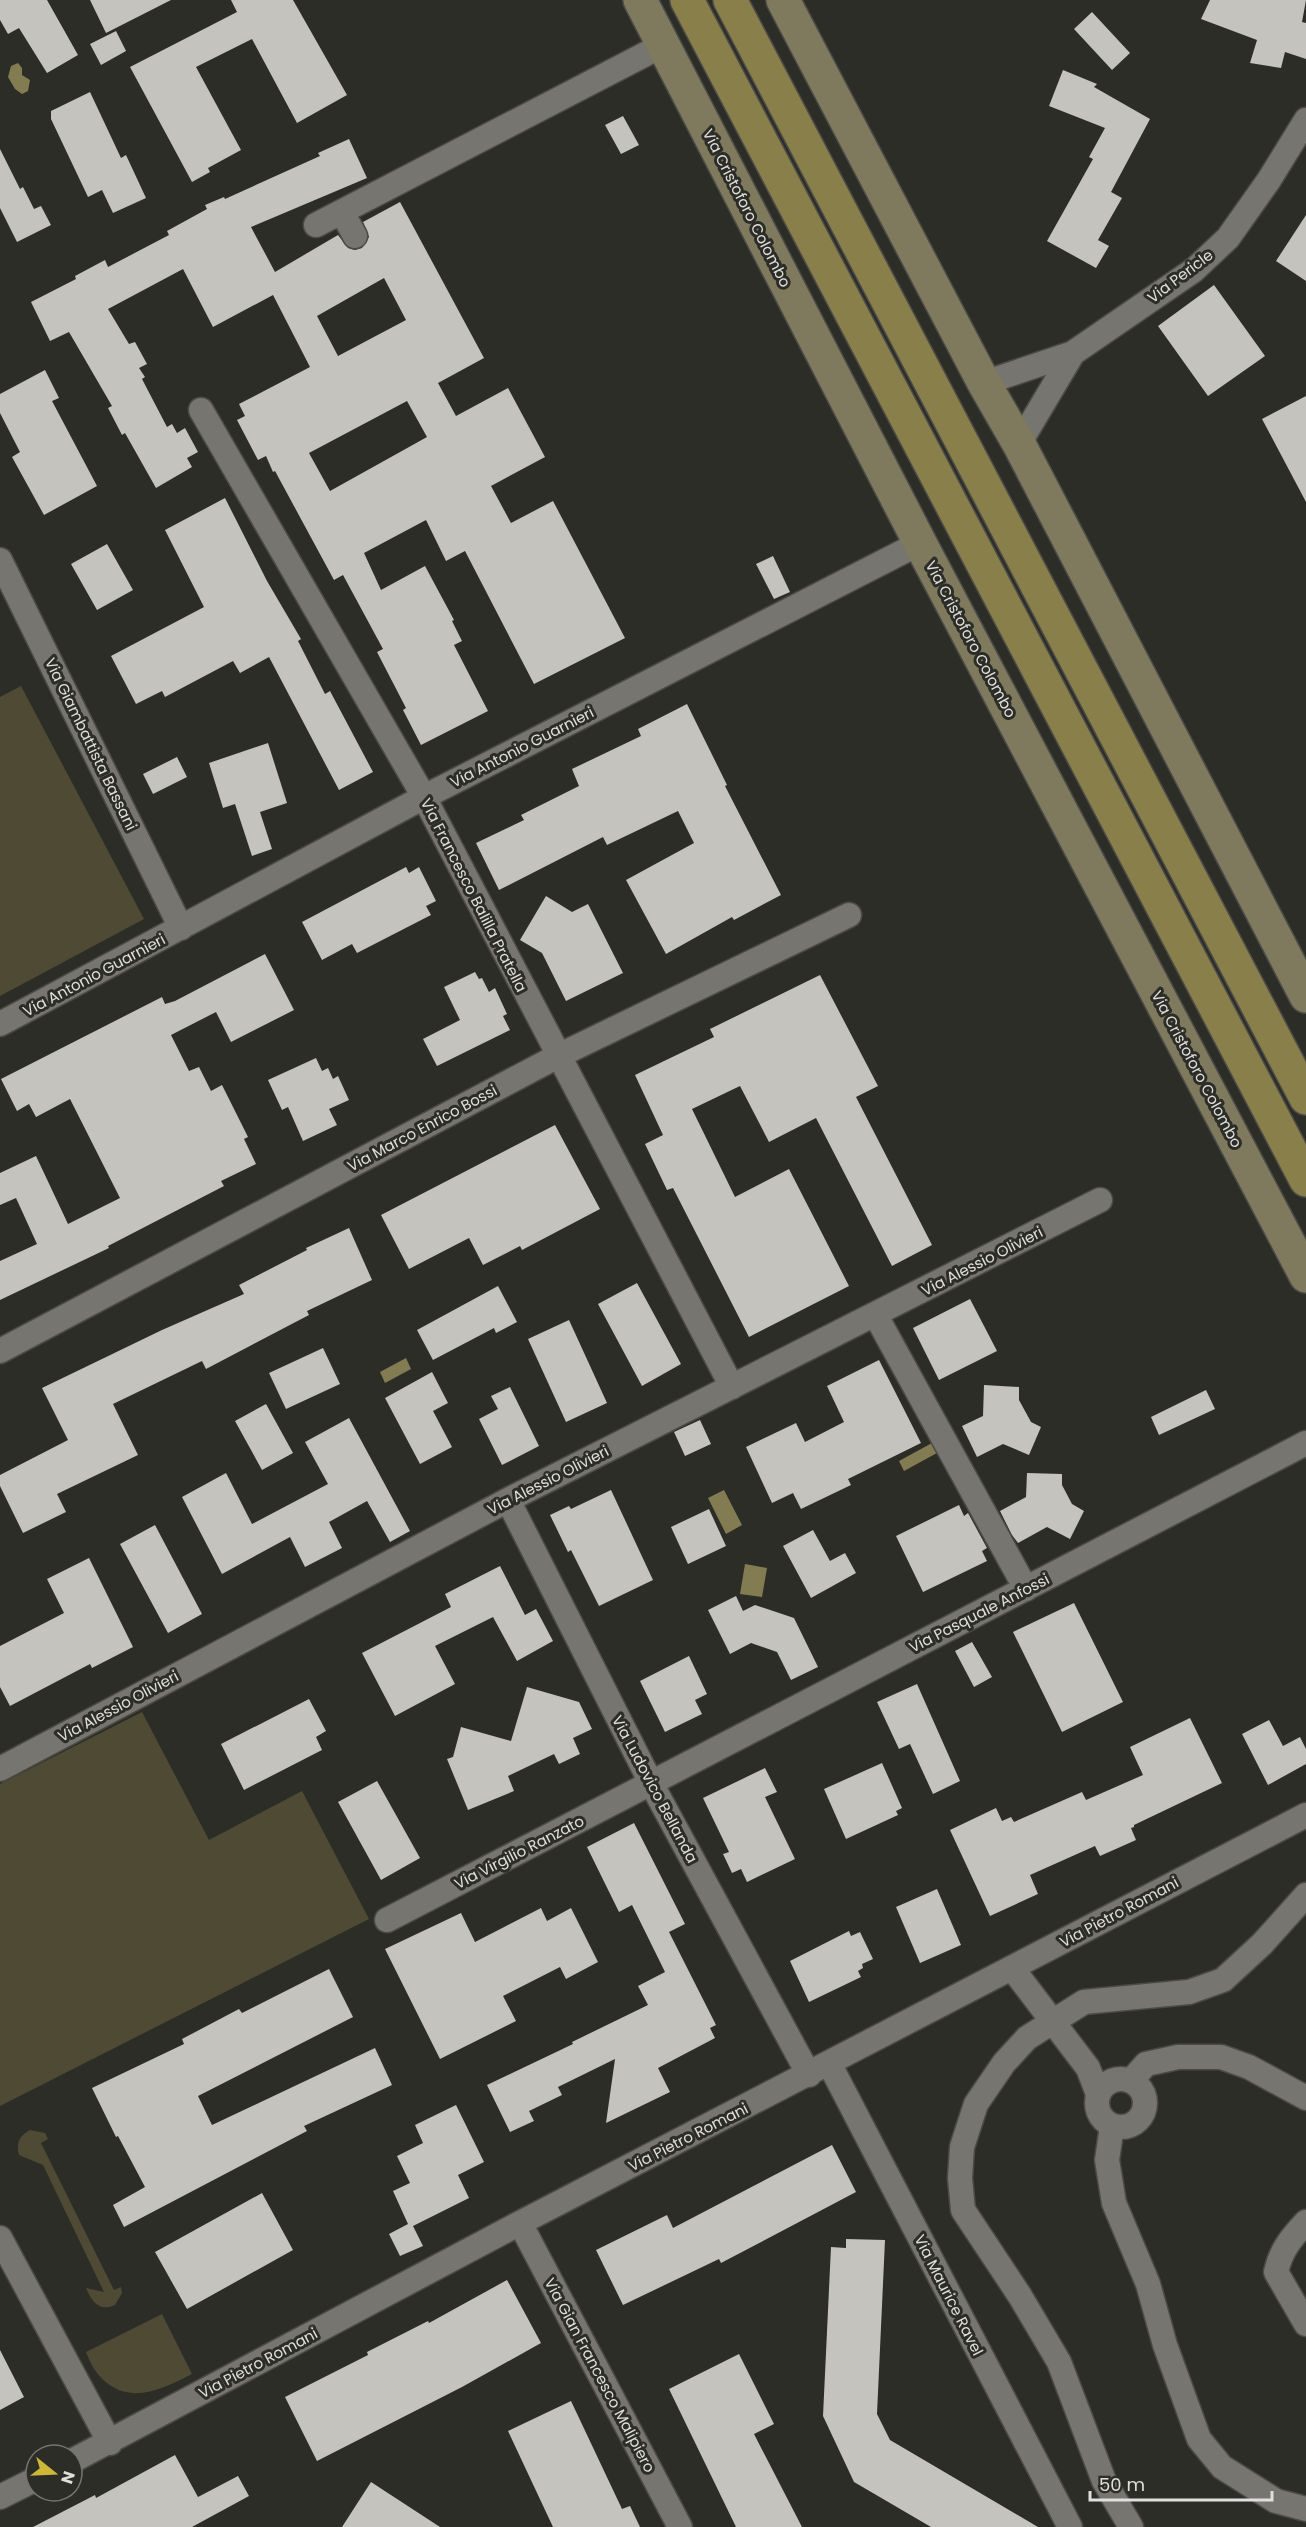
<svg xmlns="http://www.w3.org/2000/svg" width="1306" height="2527" font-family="Poppins,sans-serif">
	<rect width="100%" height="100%" fill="#2d2d28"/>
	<!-- green -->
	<path fill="#4e4a33" d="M21,686l123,233 -144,77v-299z
		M142,1712l67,128 93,-49 67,128 -369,187v-322z
		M30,2130l15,3 3,6 -7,4 73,147 7,-3 1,6 -7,12c-16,7 -23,-3 -29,-17l18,4 -61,-127 -24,-10c-3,-12 0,-19 11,-25z
		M162,2314l30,60c-31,16 -67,34 -95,-1 -5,-6 -8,-14 -11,-21z"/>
	<!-- water -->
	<path fill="#837b51" d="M18,63l4,5v7l8,5 -2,11 -6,3 -7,-5 -7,-12 3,-11z
		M406,1358l5,11 -26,14 -5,-11z
		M932,1443l5,10 -33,18 -5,-10z
		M724,1490l18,35 -16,9 -18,-36z
		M745,1564l22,4 -5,29 -22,-3z"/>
	<!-- building -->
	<path fill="#c4c3bd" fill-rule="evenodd" d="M0,0h47l31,55 -31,18 -28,-45 -11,6 -8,-14z
		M90,0h81l-65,33z
		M231,0h62l54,95 -50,28 -45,-84 -56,28 45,83 -33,18 2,4 -18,10 -62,-115 107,-55z
		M1210,0h96l-4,22 4,1v36l-21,-7 -4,16 -31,-5 7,-23 -56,-21z
		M1092,12l38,41 -18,17 -38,-41z
		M116,31l10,20 -25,14 -11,-21z
		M1063,70l34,14 -3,3 56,32 -39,73 11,6 -24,42 11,6 -13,22 -49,-27 46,-82 -4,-2 16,-29 -56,-22z
		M90,92l31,66 5,-3 20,43 -33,15 -11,-23 -14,7 -37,-78v-8z
		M623,116l16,29 -18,9 -16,-29z
		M349,139l18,39 -116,49 24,45 63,-37 10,13 7,2 7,-2 7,-11 -6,-15 37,-20 84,156 -46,25 18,33 52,-28 37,69 -54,29 20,37 42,-22 72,137 -91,46 -69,-133 -19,10 -20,-41 -62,33 17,37 44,-24 29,54 -2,1 10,20 -8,4 34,66 -67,34 -18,-35 3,-2 -29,-56 6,-3 -40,-74 -9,5 -59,-109 -2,1 -7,-16 -8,4 -21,-40 8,-4 -6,-12 71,-37 -37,-72 -60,32 -30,-58 -75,40 21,35 6,-2 12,22 -8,4 6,9 -3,2 25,48 5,-3 5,9 8,-5 13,24 -11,6 5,9 -36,21 -31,-55 -3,2 -14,-27 4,-2 -43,-74 -19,9 -19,-39 45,-23 -1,-3 30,-16 3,7 61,-32 -2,-4 40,-22 -2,-4 19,-8 1,2 95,-43 -2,-3zM384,278l22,42 -68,36 -21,-40zM407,401l20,36 -97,54 -21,-38z
		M0,149l20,40 3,-2 11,22 7,-3 10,19 -34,17 -17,-34z
		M1306,215v66l-30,-20z
		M1214,285l51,71 -57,40 -50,-70z
		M45,370l14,28 -7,3 45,85 -53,29 -32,-58 8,-5 -20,-39v-19z
		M1306,396v106l-44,-83z
		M225,498l42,83 34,58 -3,2 27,53 5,-3 43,81 -34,18 -70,-133 -29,16 -7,-12 -68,36 -3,-6 -26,13 -25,-48 93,-49 -39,-77z
		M107,544l26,46 -36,20 -26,-46z
		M773,556l17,36 -16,7 -18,-35z
		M687,704l40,81 -2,1 56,109 -47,25 -2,-3 -66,37 -40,-74 68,-37 -16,-32 -71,34 -4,-8 -104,53 -23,-47 48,-23 -3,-5 58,-29 -7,-17 69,-33 -3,-7z
		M268,743l19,60 -27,9 12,37 -20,7 -17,-52 -12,4 -14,-45z
		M177,757l10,20 -34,17 -10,-20z
		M406,867l3,6 10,-6 17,34 -10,5 5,9 -74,38 -5,-9 -30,16 -20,-38z
		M546,896l26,16 16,-8 35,69 -57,28 -24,-48 -22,-13z
		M265,954l29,56 -63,32 -15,-30 -45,23 18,36 10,-4 12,24 11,-6 26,52 -4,2 12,25 -35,17 3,5 -116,60 1,2 -109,52v-39l37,-17 -21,-46 -16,7v-32l36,-17 32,68 52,-26 -50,-99 -34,18 -7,-13 -12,7 -16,-32 161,-82 3,7 10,-3z
		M475,972l4,7 3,-1 7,14 6,-4 12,26 -4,2 7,14 -73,36 -14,-27 37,-19 -16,-33z
		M820,975l58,111 -22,11 76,148 -40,21 -76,-148 -47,24 -29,-56 -48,23 43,88 54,-28 60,117 -100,51 -76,-149 -6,2 -22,-46 18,-9 -28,-60 79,-38 -4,-8z
		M316,1058l6,13 6,-3 5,11 5,-3 11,24 -20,9 8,16 -34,16 -15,-34 -6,3 -14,-30z
		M555,1125l45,84 -78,41 -2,-4 -37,19 -14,-27 -60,31 -28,-54z
		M349,1228l23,52 -65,31 2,4 -103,54 -4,-8 -89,43 25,51 -81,39 9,18 -43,21 -23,-47v-11l68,-35 -26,-52 120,-58 82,-36 -5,-9 68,-35 -1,-2z
		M637,1283l44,81 -39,22 -44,-82z
		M498,1286l19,36 -21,11 -2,-5 -61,32 -16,-30z
		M970,1299l27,52 -58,29 -26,-52z
		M569,1320l38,83 -41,19 -38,-83z
		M323,1348l17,36 -54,25 -17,-36z
		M879,1360l42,83 -73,36 3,6 -50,24 -8,-16 -21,10 -26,-56 50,-24 9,19 39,-20 -17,-36z
		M432,1372l16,31 -15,8 19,36 -32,17 -35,-66z
		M984,1385l35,2v13l12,22 10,5 -12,28 -26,-11 -26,13 -15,-31 21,-10z
		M510,1387l29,59 -37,19 -23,-46 19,-10 -7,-13z
		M1206,1390l9,19 -56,26 -8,-18z
		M266,1404l27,49 -31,17 -27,-49z
		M349,1418l61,113 -20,11 -23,-41 -38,21 13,26 -37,19 -15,-30 -68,37 -40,-77 44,-24 26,51 76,-40 -23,-42z
		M700,1420l11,24 -26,12 -11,-24z
		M1027,1473l35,1v11l10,19 12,7 -14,28 -23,-12 -29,16 -6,-8 -12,-24 26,-14z
		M611,1490l42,90 -54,26 -28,-56 -3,2 -18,-37 19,-9 2,3z
		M959,1505l5,11 4,-3 19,35 -5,3 5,10 -64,31 -27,-56z
		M709,1509l17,37 -38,18 -17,-37z
		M155,1525l47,89 -34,19 -48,-89z
		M813,1530l17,31 15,-8 11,20 -45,25 -28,-52z
		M89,1558l44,89 -41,21 -2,-4 -80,42 -10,-19v-41l64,-33 -17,-34z
		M500,1566l25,49 11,-6 17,32 -36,20 -24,-44 -58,29 20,38 -60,32 -33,-63 89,-46 -6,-13z
		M736,1596l7,15 12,-6 39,13 24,49 -27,13 -14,-28 -26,-9 -21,11 -22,-44z
		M1074,1603l49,99 -61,30 -49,-100z
		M972,1642l20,35 -18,10 -19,-36z
		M689,1656l18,38 -12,6 7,14 -37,18 -25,-51z
		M917,1684l43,97 -27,13 -23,-50 -11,5 -22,-47z
		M527,1687l52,15 13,27 -19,9 7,16 -21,10 -5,-10 -46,22 6,15 -46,19 -21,-51 6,-2 8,-30 50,14z
		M309,1699l17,32 -10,6 6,13 -78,40 -23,-46z
		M1190,1718l32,65 -88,42v2l-3,1 5,12 -36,16 -5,-10 -65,29 8,19 -48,22 -40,-86 46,-22 6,13 9,-4 3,5 68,-30 4,8 57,-25 -13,-28z
		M1269,1720l14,26 17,-9 6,12v15l-38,21 -26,-51z
		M882,1763l20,45 -6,3 2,4 -52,24 -22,-50z
		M765,1768l12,24 -12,5 30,62 -48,23 -6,-13 -9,4 -9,-19 6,-2 -26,-54z
		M377,1781l43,77 -39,22 -43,-78z
		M634,1823l51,101 -16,8 47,93 -6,3 5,10 -57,30 12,24 -64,31 9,-64 -57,28 4,8 -33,16 5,10 -24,11 -23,-47 86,-41 -1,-2 76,-37 -10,-19 27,-14 -33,-67 -13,7 -32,-65z
		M937,1889l24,56 -41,18 -24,-56z
		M541,1908l6,13 24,-13 27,54 -32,17 -6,-12 -57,29 13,25 -76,38 -55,-110 76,-36 14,29z
		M849,1931l2,5 9,-4 13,27 -11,5 1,4 -5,3 3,6 -52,25 -19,-41z
		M329,1969l24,48 -155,79 14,29 163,-77 17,37 -88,41 3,5 -183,96 -11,-22 32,-18 -27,-51 -2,1 -24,-49 92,-44 -2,-5 57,-30 3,4z
		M456,2105l28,57 -26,13 11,23 -56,28 10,20 -23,10 -11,-22 19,-10 -15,-33 17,-8 -13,-27 26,-13 -8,-18z
		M832,2145l24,47 -135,71 -2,-4 -96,46 -27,-55 71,-35 6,13z
		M262,2193l31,57 -106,59 -32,-57z
		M846,2239l39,1 -8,174 13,26 148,87h-107l-77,-45 -31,-66 8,-169 15,1z
		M507,2280l34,63 -79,44 -145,74 -32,-64 83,-42 -1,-3 61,-31 1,2z
		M0,2350l24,47 -24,13z
		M739,2354l35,70 -20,10 48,93h-66l-67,-138z
		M571,2401l51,108 8,-3 10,21h-87l-45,-96z
		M175,2455l23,42 40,-21 11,20 -57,31h-159l62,-32 1,3z
		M371,2482l69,45h-98z"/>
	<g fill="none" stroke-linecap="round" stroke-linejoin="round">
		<defs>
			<path id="street" d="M342,212l13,24
				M316,225l347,-180
				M984,383l89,-30 121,-83 34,-32 41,-58 37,-60
				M201,410l223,387 308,590
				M1019,444l54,-91
				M0,560l181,368
				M0,1024l424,-227 496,-254
				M875,1314l151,275
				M0,1351l558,-295 291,-141
				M508,1500l143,283 158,292
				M0,1769l508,-269 592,-300
				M387,1920l919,-477
				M1012,1968l76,100 10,26
				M829,2063l241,464
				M1097 2103a24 24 0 1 1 48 0a24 24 0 1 1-48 0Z
				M1131,2081l15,-17 32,-7h43l28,10 57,31
				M1112,2126l-5,34 7,43 34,81 17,61 34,94 23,28 54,34 30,8
				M1306,2222c-15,16 -25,28 -30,50l30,52
				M520,2223l160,304
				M0,2238l110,205
				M72,2461l448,-238 786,-408
				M0,2497l36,-18
				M1131,2527l-27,-46 -45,-119 -39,-66 -57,-86 -3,-32 2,-31 14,-43 28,-41 23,-25 57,-36 105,-10 34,-12 39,-36 44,-49"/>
			<path id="secondary" d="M640,0l280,543 386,733
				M783,0l201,383 35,61 287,552"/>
			<path id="primary" d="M687,0l619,1180
				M730,0l576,1098"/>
		</defs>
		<!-- street casing -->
		<use href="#street" stroke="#4b4a46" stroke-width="27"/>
		<!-- secondary casing -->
		<use href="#secondary" stroke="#4b4a46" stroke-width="36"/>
		<!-- primary casing -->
		<use href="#primary" stroke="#4b4a46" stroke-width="36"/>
		<!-- street -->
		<use href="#street" stroke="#767570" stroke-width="24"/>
		<!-- secondary -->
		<use href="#secondary" stroke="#7f7a5d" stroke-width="33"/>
		<!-- primary -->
		<use href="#primary" stroke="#887f4a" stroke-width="33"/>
	</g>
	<g text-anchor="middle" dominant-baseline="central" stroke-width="6" stroke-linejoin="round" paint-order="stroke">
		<!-- street labels -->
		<g font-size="15" fill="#e0dfdd" stroke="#2d2d28">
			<text transform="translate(747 208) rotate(63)">Via Cristoforo Colombo</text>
			<text transform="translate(1180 276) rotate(-37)">Via Pericle</text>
			<text transform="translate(971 639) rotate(62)">Via Cristoforo Colombo</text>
			<text transform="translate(91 744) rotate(64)">Via Giambattista Bassani</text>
			<text transform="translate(522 747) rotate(-27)">Via Antonio Guarnieri</text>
			<text transform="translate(474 895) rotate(63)">Via Francesco Balilla Pratella</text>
			<text transform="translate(94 975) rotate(-28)">Via Antonio Guarnieri</text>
			<text transform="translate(1197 1069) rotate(62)">Via Cristoforo Colombo</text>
			<text transform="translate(422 1128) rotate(-28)">Via Marco Enrico Bossi</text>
			<text transform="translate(982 1261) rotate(-27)">Via Alessio Olivieri</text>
			<text transform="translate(548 1480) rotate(-27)">Via Alessio Olivieri</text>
			<text transform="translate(979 1613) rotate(-27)">Via Pasquale Anfossi</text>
			<text transform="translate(118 1706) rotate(-28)">Via Alessio Olivieri</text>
			<text transform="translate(655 1789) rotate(62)">Via Ludovico Bellanda</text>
			<text transform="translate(519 1852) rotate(-27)">Via Virgilio Ranzato</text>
			<text transform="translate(1119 1912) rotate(-28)">Via Pietro Romani</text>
			<text transform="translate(688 2137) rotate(-27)">Via Pietro Romani</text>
			<text transform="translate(949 2295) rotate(63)">Via Maurice Ravel</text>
			<text transform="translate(258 2363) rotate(-28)">Via Pietro Romani</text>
			<text transform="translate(600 2375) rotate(62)">Via Gian Francesco Malipiero</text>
		</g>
	</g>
	<!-- north arrow -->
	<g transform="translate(54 2473) rotate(108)"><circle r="28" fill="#2d2d28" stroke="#757470" stroke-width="1.5"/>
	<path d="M0-4.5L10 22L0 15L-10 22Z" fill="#ceb837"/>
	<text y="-9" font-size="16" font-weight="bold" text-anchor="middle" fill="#e0dfdd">N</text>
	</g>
	<!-- scale -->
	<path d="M1090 2491v9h182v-9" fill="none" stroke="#e0dfdd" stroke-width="3"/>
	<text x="1099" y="2491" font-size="18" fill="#e0dfdd" stroke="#2d2d28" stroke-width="4.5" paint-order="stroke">50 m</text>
</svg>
